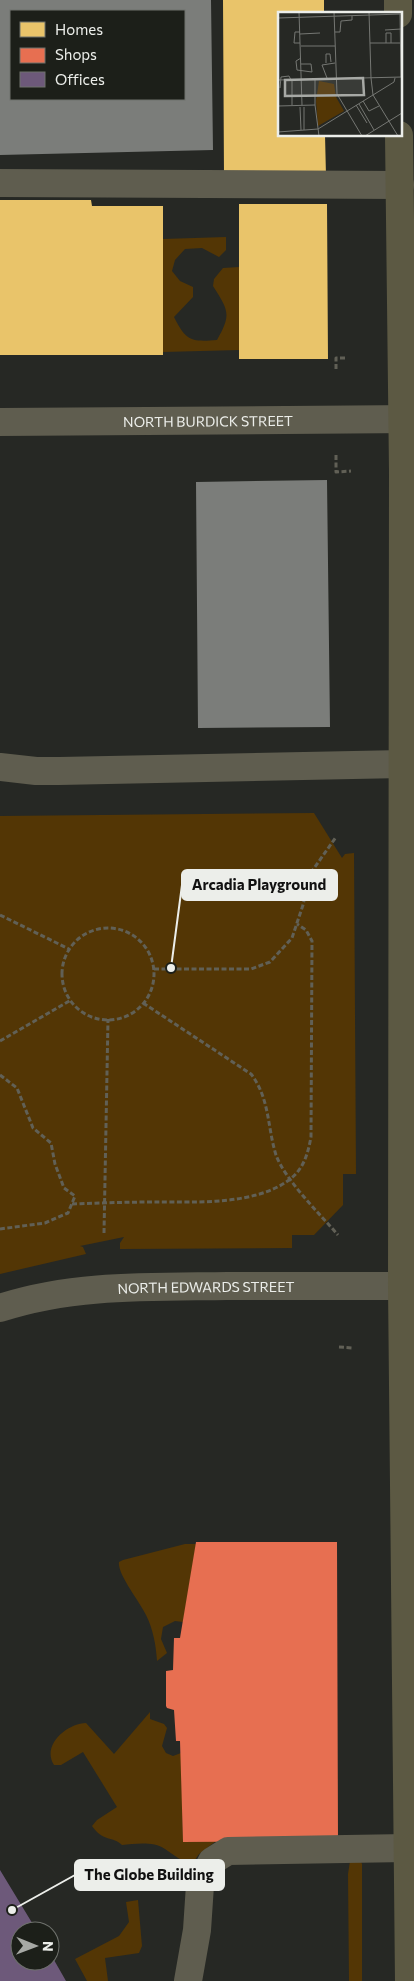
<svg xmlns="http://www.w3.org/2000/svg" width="414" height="1981" font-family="Commissioner,sans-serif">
	<rect width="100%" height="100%" fill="#262824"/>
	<!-- green -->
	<path fill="#533605" d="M226,237v13l-7,7 -17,-9 -17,1 -10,11 -3,11 8,10 13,6v10l-19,20c12,24 17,25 43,23 15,-26 11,-30 -4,-54l1,-7 9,-11 16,-1v83l-76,2v-113z
		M314,813l28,45 3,-4 9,-1 2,321h-13v31l-29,30h-22v13l-172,1v-6l4,-6 -44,9 3,1 3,7 -86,20v-458z
		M185,1544h11l-13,78 -8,-1 -12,6 -2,12 6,14 -10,8c-1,-16 -4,-32 -11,-46 -6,-13 -29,-41 -27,-53l4,-2z
		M150,1712v7l14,5 3,4 -5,18 4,7 7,3 8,-3 2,89 33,-1 -17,13 -7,10c-14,-5 -15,-7 -27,-15 -12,-8 -30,-5 -43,-4 -9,-9 -19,-3 -30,-19l5,-6 20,-13 -34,-55 -22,13h-7c-13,-20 14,-42 32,-42l28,31z
		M360,1860l2,4v117h-13l-1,-107 2,-13z
		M138,1900l4,46 -3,7 -34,5 3,23h-21l-12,-22 44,-23 10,-14 -3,-20z"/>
	<!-- homes -->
	<path fill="#e9c46a" d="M223,0h101v14h-45v121h46l1,41 -102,1z
		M0,200h91l1,6h71v149h-163z
		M239,204h88l1,155h-89z"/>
	<!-- shops -->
	<path fill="#e76f51" d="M196,1542h141l1,299 -155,1 -3,-101h-4l-2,-31 -7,-2 -1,-2v-35l7,-1 1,-32h6z"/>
	<!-- offices -->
	<path fill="#6d597a" d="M0,1870l37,61h-17v30h30v-8l16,28h-66z"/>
	<!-- building -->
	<path fill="#7b7d7a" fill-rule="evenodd" d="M0,0h211l2,150 -213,5zM11,11h173v88h-173z
		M327,480l3,247 -132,1 -2,-246z"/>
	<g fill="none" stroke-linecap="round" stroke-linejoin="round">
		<!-- path -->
		<path stroke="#616056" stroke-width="3" stroke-dasharray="5 2.5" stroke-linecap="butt" d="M336,369v-11h11
			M336,455v17l15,-1
			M0,915l69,34
			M62 974a46 46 0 1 1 92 0a46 46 0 1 1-92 0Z
			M154,969h97l19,-7 22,-24 11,-33 7,-31 26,-37
			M143,1003l108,71c19,25 16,52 25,81 9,25 44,59 62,80
			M0,1041l71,-41
			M0,1075l17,13 16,40 18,15 4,21 9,24 11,8 -7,17 -23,10 -45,6
			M72,1204c28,-1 56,-2 84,-2 41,0 99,3 133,-22 15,-11 19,-27 22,-43l1,-196 -6,-11 -9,-6
			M104,1233l4,-214
			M339,1347l14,1"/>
		<!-- minor -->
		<g stroke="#5f5d4f" stroke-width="28">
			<path d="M0,183l400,2"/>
			<path id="s1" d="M0,422l414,-3"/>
			<path d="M0,767l36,4h23l344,-7"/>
			<path id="s2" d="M0,1308c73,-24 151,-21 227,-22 62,0 125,0 187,0"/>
			<path d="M188,1981l9,-51 3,-45 12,-24 16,-10 179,-3"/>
		</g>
		<!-- major -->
		<path stroke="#5c5943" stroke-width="28" d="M398,0v14
			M399,135l4,336 -1,815 7,695"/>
	</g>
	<g text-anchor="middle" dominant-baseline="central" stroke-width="5" stroke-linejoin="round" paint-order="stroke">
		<!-- street labels -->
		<g font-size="14" fill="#eceeea" stroke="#1c1f19">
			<text stroke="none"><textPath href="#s1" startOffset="208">NORTH BURDICK STREET</textPath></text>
			<text stroke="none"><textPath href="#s2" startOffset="208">NORTH EDWARDS STREET</textPath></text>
		</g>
	</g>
	<!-- overview -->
	<g transform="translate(278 12)">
		<rect width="124" height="124" fill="#262824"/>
		<path d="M41,69l15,3 2,13 8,14 -26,15 -2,-25z" fill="#533605"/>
		<path fill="none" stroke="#757773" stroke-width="1" d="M21,0l3,93M56,0l3,82 25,42M91,0l2,66M122,2l1,63M0,6l124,-4M107,18l16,-1M22,20h-5l-1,11h6M57,20h5l1,-11 11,-1v-4M22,22l20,-1M92,31h31M108,31v-10h5v10M23,34h34M23,46l-5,3 1,9 15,2 -1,-8h-10M48,51v-9h4l1,8M49,66l-5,-13 13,-2M93,66l2,17 25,41M0,68l124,-3M14,68v25M2,76l1,-11 8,-1 2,4M85,89l6,10 10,-5M81,92l15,26M37,93v-25M78,93l11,18M0,94l37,-1 4,31M22,95l1,23M26,95v23M0,120l40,-3 76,-47 1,-4M87,124l37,-23"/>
		<path fill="#a7a9a5" fill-opacity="0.15" stroke="#a7a9a5" stroke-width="2.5" d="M85,66l1,17 -79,1v-16z"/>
		<rect width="124" height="124" fill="none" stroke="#eceeea" stroke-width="2.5"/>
	</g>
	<!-- callouts -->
	<path fill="none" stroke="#eceeea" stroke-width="2" d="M171 968L182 885M12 1910L75 1875"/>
	<g fill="#eceeea" stroke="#1c1f19" stroke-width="2">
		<circle cx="171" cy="968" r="5"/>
		<circle cx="12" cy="1910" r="5"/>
	</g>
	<g fill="#eceeea" stroke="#eceeea" stroke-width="2">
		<rect x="182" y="870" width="155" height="30" rx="5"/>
		<rect x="75" y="1860" width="149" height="30" rx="5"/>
	</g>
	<g font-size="15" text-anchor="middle" font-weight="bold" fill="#111">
		<text x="259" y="890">Arcadia Playground</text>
		<text x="149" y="1880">The Globe Building</text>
	</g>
	<!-- legend -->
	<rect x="10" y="10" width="175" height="90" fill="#1c1f19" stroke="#6f726d"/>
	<rect x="20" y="22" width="25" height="15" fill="#e9c46a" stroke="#6f726d"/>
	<text x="55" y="35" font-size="15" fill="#eceeea">Homes</text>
	<rect x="20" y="48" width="25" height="15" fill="#e76f51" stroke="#6f726d"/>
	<text x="55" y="60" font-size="15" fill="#eceeea">Shops</text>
	<rect x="20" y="72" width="25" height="15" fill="#6d597a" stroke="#6f726d"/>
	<text x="55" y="85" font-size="15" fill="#eceeea">Offices</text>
	<!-- north arrow -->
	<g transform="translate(35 1946) rotate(91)"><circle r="24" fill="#1c1f19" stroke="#6f726d"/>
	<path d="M0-4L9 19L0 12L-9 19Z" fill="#a7a9a5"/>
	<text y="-8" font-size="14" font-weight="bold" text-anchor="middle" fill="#eceeea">N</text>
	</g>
</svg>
